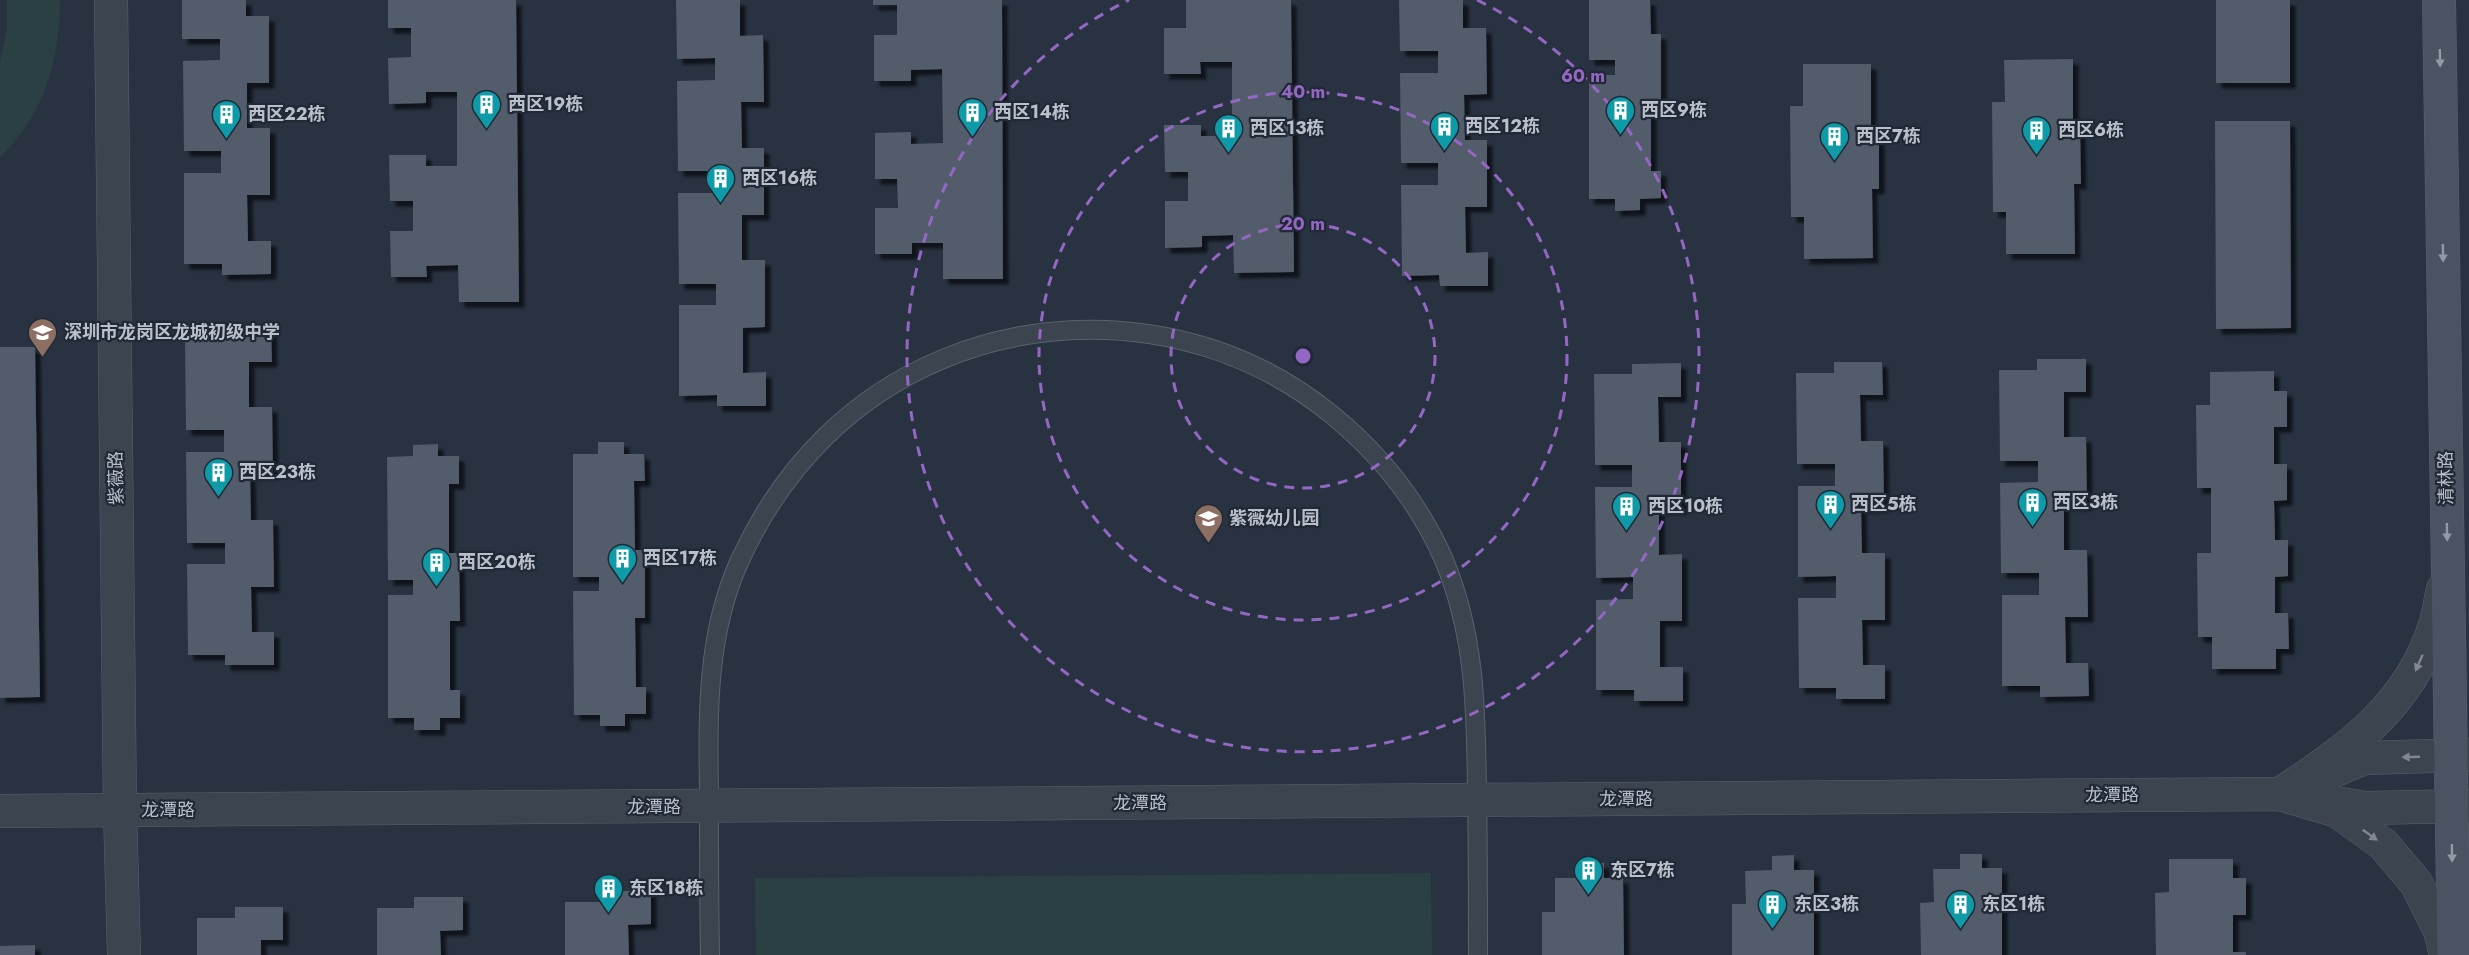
<svg xmlns="http://www.w3.org/2000/svg" width="2469" height="955" font-family="Jost,'Noto Sans SC',sans-serif">
	<defs>
		<filter id="shadow"><feDropShadow dx="5.5" dy="5.5" stdDeviation="1.5" flood-color="#0009"/></filter>
	</defs>
	<rect width="100%" height="100%" fill="#283241"/>
	<!-- green -->
	<path fill="#2b4043" d="M7,0h53c0,59 -16,116 -60,157v-95l7,-34z
		M1431,873l1,82h-676l-1,-77z"/>
	<!-- building -->
	<path fill="#525b6b" filter="url(#shadow)" d="M182,0h64v16h23v67h-22v45h23v67h-23l1,46h23v33l-49,1v-11h-38v-91h37v-22h-37l-1,-90 37,-1v-21h-38z
		M388,0h128l3,302h-60l-1,-37 -32,1 1,11h-36l-1,-46h23v-30h-23l-1,-46h37v11h31v-74h-31v11l-37,1 -1,-46 23,-1v-29h-23z
		M676,0h64v36l23,-1 1,67h-23l1,46h22v67h-22v45h23v67l-22,1v45l23,-1v34h-49v-11l-38,1v-91h37v-21h-37l-1,-91h37v-22h-37l-1,-90 38,-1v-22l-38,1z
		M873,0h129l1,279h-60v-36h-31v11h-37v-46h23l-1,-29h-22v-46l36,-1v12l32,-1 -1,-74 -31,1v11h-37v-46h23v-30h-24z
		M1186,0h105l3,272 -60,1 -1,-38 -31,1v11l-37,1v-47h23v-29h-23l-1,-47h37v11h31v-74h-32l1,12h-37v-46h22z
		M1399,0h64v28h23l1,66 -23,1 1,45h22v67h-22l1,46 22,-1v34h-48l-1,-11 -37,1 -1,-91h37v-22h-37l-1,-90h38v-22h-38z
		M1589,0h61l1,34h10v68h-10v69h10v27l-21,1v11l-25,1v-12h-26v-124h26v-15h-26z
		M2216,0h74v83h-74z
		M2073,59v70h7l1,55h-7l1,70h-69v-42h-13l-1,-110h13l-1,-42z
		M1803,64h68v70h8v55h-7l1,69 -69,1v-42h-13l-1,-111h13z
		M2215,121h75l1,207 -75,1z
		M223,328h48l1,34h-23v45h23l1,67h-23l1,46h22l1,67h-23l1,45h22v33h-49v-10h-37l-1,-91h38v-21h-38l-1,-91h38v-22h-38l-1,-90 38,-1z
		M0,347h35l5,350 -40,1z
		M2037,359h49v33h-22v45h22l1,68h-23v45h23l1,67h-23l1,46h22l1,33 -49,1v-11h-38v-91h37v-22h-38l-1,-90 38,-1v-21h-38l-1,-91h38z
		M1834,362h48l1,33h-23l1,46h22l1,66 -23,1 1,45h23v67h-23l1,45h22v34h-49v-11h-37l-1,-90h38v-22l-38,1v-91h37v-22h-38l-1,-91h38z
		M1681,363v34h-23l1,45h22v67h-22v46l23,-1v67h-22v46h23v34h-49v-11h-38v-90l37,-1v-22l-37,1 -1,-91h37v-22h-37l-1,-91h38v-10z
		M2274,371v20h13v36h-13v37h13v36l-13,1 1,39h13v36l-13,1v36h13l1,36h-13v20h-64v-32h-14l-1,-84h14v-65h-14l-1,-83h14v-33z
		M598,442h26v12h20l1,27h-11l1,69h10v68h-10l1,69h10v27h-21v12h-25v-11h-26l-1,-124h26v-14h-26v-123h25z
		M438,444v12h21v28h-10v69h10l1,68h-10v69h10v28h-20v12h-26v-12h-26v-123h25v-15h-25l-1,-123 26,-1v-11z
		M1960,854h22v14h20v87h-81l-1,-52 14,-1 -1,-33h27z
		M1794,855v15h20v85h-82v-51h14l-1,-33 27,-1v-14z
		M2169,859h64v19h13v37h-13v37h13v3h-90l-1,-62 14,-1z
		M1582,863h22v15h19l1,77h-82v-43h13v-34h27z
		M602,891h49v33l-23,1 1,30h-64v-53h37z
		M414,897h49v33l-23,1 1,24h-64v-47h37z
		M235,907h48v33h-22v15h-64v-37h38z
		M35,945v10h-35v-9z"/>
	<g fill="none" stroke-linecap="round" stroke-linejoin="round">
		<defs>
			<path id="service" d="M710,955c-1,-54 -1,-108 -1,-161 -1,-79 -3,-160 31,-234 21,-46 50,-89 87,-125 136,-132 357,-141 504,-21 48,39 88,89 113,146 32,77 32,152 33,234 1,53 1,107 1,161"/>
			<path id="minor" d="M111,0l9,811 4,144
				M2312,780l52,-22 105,-3
				M0,811l2280,-17 85,14 104,-2"/>
			<path id="tertiary" d="M2280,794c67,-44 130,-88 155,-169 4,-11 5,-24 8,-36
				M2280,794l57,17 46,33 33,39 24,48 6,24"/>
			<path id="secondary" d="M2439,0l15,955"/>
		</defs>
		<!-- service casing -->
		<use href="#service" stroke="#5a626e" stroke-width="20"/>
		<!-- minor casing -->
		<use href="#minor" stroke="#5a626e" stroke-width="34"/>
		<!-- tertiary casing -->
		<use href="#tertiary" stroke="#5a626e" stroke-width="34"/>
		<!-- secondary casing -->
		<use href="#secondary" stroke="#5a626e" stroke-width="34"/>
		<!-- service -->
		<use href="#service" stroke="#3c4450" stroke-width="18"/>
		<!-- minor -->
		<use href="#minor" stroke="#3c4450" stroke-width="33"/>
		<!-- tertiary -->
		<use href="#tertiary" stroke="#3c4450" stroke-width="33"/>
		<!-- secondary -->
		<use href="#secondary" stroke="#4b5363" stroke-width="33"/>
	</g>
	<!-- one-way arrows -->
	<defs><path id="oneway-solid" d="M-6-.8H1V-3.2L6.5 0L1 3.2V.8H-6Z" transform="scale(1.5)"/></defs>
	<g fill="#929aa7">
		<use href="#oneway-solid" transform="translate(2440 58) rotate(89)"/>
		<use href="#oneway-solid" transform="translate(2443 253) rotate(89)"/>
		<use href="#oneway-solid" transform="translate(2447 532) rotate(89)"/>
		<use href="#oneway-solid" transform="translate(2452 853) rotate(89)"/>
	</g>
	<g fill="#818894">
		<use href="#oneway-solid" transform="translate(2419 663) rotate(114)"/>
		<use href="#oneway-solid" transform="translate(2411 757) rotate(178)"/>
		<use href="#oneway-solid" transform="translate(2370 835) rotate(36)"/>
	</g>
	<!-- distance rings -->
	<g fill="none" stroke="#9467c4" stroke-width="3" stroke-dasharray="10 8">
		<circle cx="1303" cy="356" r="132"/>
		<circle cx="1303" cy="356" r="264"/>
		<path d="M1477 0A396 396 0 1 1 1129 0"/>
	</g>
	<!-- icons -->
	<defs>
		<symbol id="building-pin" viewBox="-11 -11 22 30"><path d="M0 17L-7.5 6A9.5 9.5 0 1 1 7.5 6Z" fill="#0f9aa8" stroke="#212936"/><path d="M-4-6H4V6H1V3H-1V6H-4ZM-2.5-4.3h1.7v1.8h-1.7ZM.8-4.3h1.7v1.8H.8ZM-2.5-1h1.7V.8h-1.7ZM.8-1h1.7V.8H.8Z" fill="#fff"/></symbol>
		<symbol id="school-pin" viewBox="-11 -11 22 30"><path d="M0 17L-7.5 6A9.5 9.5 0 1 1 7.5 6Z" fill="#8d6e63" stroke="#212936"/><path d="M0-5L7-2L0 1L-7-2ZM-4 1L0 2.5L4 1V4Q0 6-4 4Z" fill="#fff"/></symbol>
	</defs>
	<g fill-rule="evenodd">
		<use href="#building-pin" x="470" y="88" width="33" height="45"/>
		<use href="#building-pin" x="1604" y="94" width="33" height="45"/>
		<use href="#building-pin" x="956" y="96" width="33" height="45"/>
		<use href="#building-pin" x="210" y="98" width="33" height="45"/>
		<use href="#building-pin" x="1428" y="110" width="33" height="45"/>
		<use href="#building-pin" x="1212" y="112" width="33" height="45"/>
		<use href="#building-pin" x="2020" y="114" width="33" height="45"/>
		<use href="#building-pin" x="1818" y="120" width="33" height="45"/>
		<use href="#building-pin" x="704" y="162" width="33" height="45"/>
		<use href="#school-pin" x="26" y="316" width="33" height="45"/>
		<use href="#building-pin" x="202" y="456" width="33" height="45"/>
		<use href="#building-pin" x="2016" y="486" width="33" height="45"/>
		<use href="#building-pin" x="1814" y="488" width="33" height="45"/>
		<use href="#building-pin" x="1610" y="490" width="33" height="45"/>
		<use href="#school-pin" x="1192" y="502" width="33" height="45"/>
		<use href="#building-pin" x="606" y="542" width="33" height="45"/>
		<use href="#building-pin" x="420" y="546" width="33" height="45"/>
		<use href="#building-pin" x="1572" y="854" width="33" height="45"/>
		<use href="#building-pin" x="592" y="872" width="33" height="45"/>
		<use href="#building-pin" x="1756" y="888" width="33" height="45"/>
		<use href="#building-pin" x="1944" y="888" width="33" height="45"/>
	</g>
	<g text-anchor="middle" dominant-baseline="central" stroke-width="4.5" stroke-linejoin="round" paint-order="stroke">
		<!-- poi labels -->
		<g font-size="18" font-weight="bold" fill="#b9c0cb" stroke="#212936" text-anchor="start">
			<text x="508" y="104">西区19栋</text>
			<text x="1641" y="110">西区9栋</text>
			<text x="994" y="112">西区14栋</text>
			<text x="248" y="114">西区22栋</text>
			<text x="1465" y="126">西区12栋</text>
			<text x="1250" y="128">西区13栋</text>
			<text x="2058" y="130">西区6栋</text>
			<text x="1856" y="136">西区7栋</text>
			<text x="742" y="178">西区16栋</text>
			<text x="64" y="332">深圳市龙岗区龙城初级中学</text>
			<text x="239" y="472">西区23栋</text>
			<text x="2053" y="502">西区3栋</text>
			<text x="1851" y="504">西区5栋</text>
			<text x="1648" y="506">西区10栋</text>
			<text x="1229" y="518">紫薇幼儿园</text>
			<text x="643" y="558">西区17栋</text>
			<text x="458" y="562">西区20栋</text>
			<text x="1610" y="870">东区7栋</text>
			<text x="629" y="888">东区18栋</text>
			<text x="1794" y="904">东区3栋</text>
			<text x="1982" y="904">东区1栋</text>
		</g>
		<!-- street labels -->
		<g font-size="18" fill="#b9c0cb" stroke="#212936">
			<text transform="translate(116 478) rotate(-91)">紫薇路</text>
			<text transform="translate(2446 478) rotate(-91)">清林路</text>
			<text x="2112" y="795">龙潭路</text>
			<text x="1626" y="799">龙潭路</text>
			<text x="1140" y="803">龙潭路</text>
			<text x="654" y="807">龙潭路</text>
			<text x="168" y="810">龙潭路</text>
		</g>
	</g>
	<circle cx="1303" cy="356" r="9" fill="#9467c4" stroke="#212936" stroke-width="3"/>
	<g font-size="18" text-anchor="middle" font-weight="bold" fill="#9467c4" stroke="#212936" stroke-width="4.5" stroke-linejoin="round" paint-order="stroke">
		<text x="1583" y="82">60 m</text>
		<text x="1303" y="98">40 m</text>
		<text x="1303" y="230">20 m</text>
	</g>
</svg>
